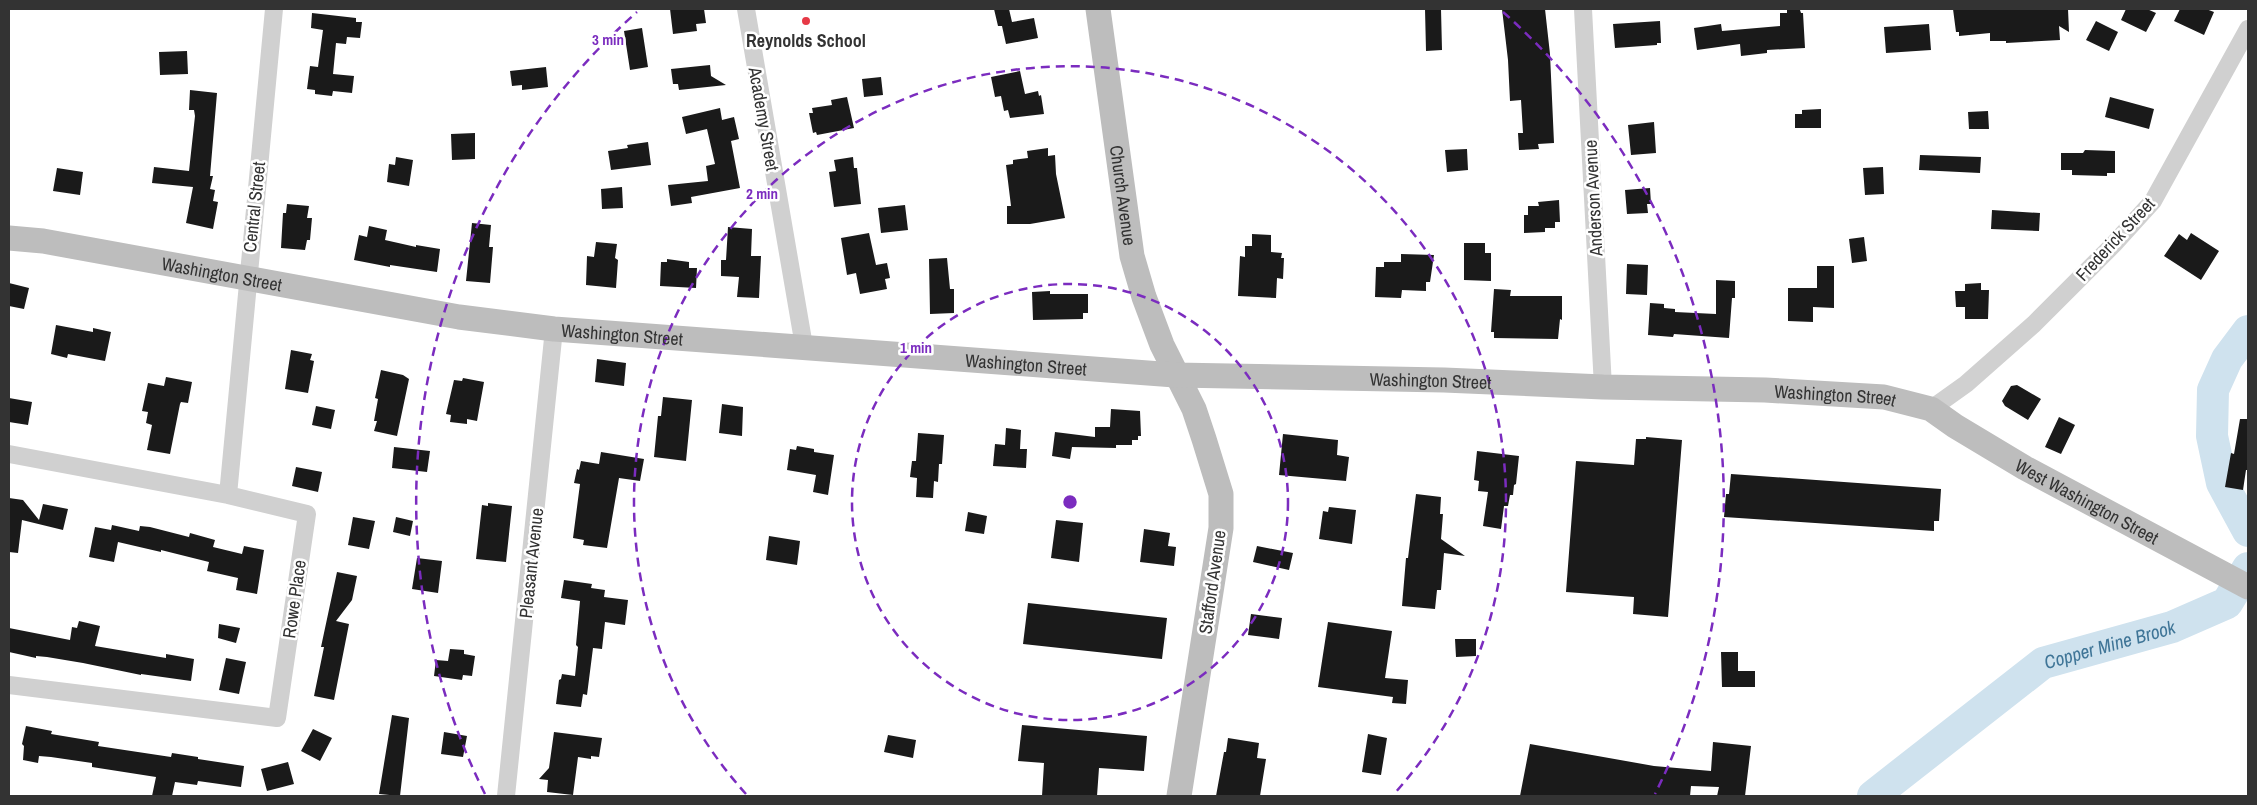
<svg xmlns="http://www.w3.org/2000/svg" width="2257" height="805" font-family="'Archivo Narrow',sans-serif">
	<rect width="100%" height="100%" fill="#fff"/>
	<g fill="none" stroke-linecap="round" stroke-linejoin="round">
		<!-- river -->
		<g stroke="#cfe2ee" stroke-width="32">
			<path d="M2248,331l-21,28 -14,31 -1,46 10,47 26,48"/>
			<path id="s1" d="M1873,796l170,-133 129,-36 55,-24 21,-35"/>
		</g>
	</g>
	<!-- building -->
	<path fill="#1a1a1a" d="M670,9h34l2,14 -10,1 1,7 -24,3z
		M994,9h15l3,13 22,-4 4,20 -32,6 -4,-18h-4z
		M1425,9h16l1,41 -16,1z
		M1502,9h43l5,45 4,89 -16,1 1,5 -20,1 -1,-17h5l-2,-33 -11,1 -2,-41z
		M1953,9h115l1,23 -10,-6 1,14 -54,3v-2h-16v-8l-31,3v-4h-3z
		M2126,9h21l9,4 -10,19 -25,-12z
		M2180,9h26l8,3 -10,23 -30,-14z
		M1787,10h13l1,3h2l2,35 -38,2v3l-26,3 -1,-12 -43,6 -3,-22 27,-4 1,7 58,-5v-13h7z
		M312,13l44,5v4h6l-2,16 -13,-1 -1,7 -10,-1 -3,31 21,2 -2,17 -19,-2 -1,5 -17,-2v-4l-8,-1 3,-23 8,1 5,-37 -12,-2z
		M1660,21l1,22h-4v2l-42,3 -2,-24z
		M2096,21l22,11 -9,19 -23,-11z
		M1929,24l2,26 -45,3 -2,-26z
		M642,28l6,39 -18,3 -6,-39z
		M187,51l1,23 -28,1 -1,-23z
		M710,65l1,11 15,9 -47,5 -1,-6h-5l-2,-15z
		M546,67l2,20 -26,3v-5l-10,1 -2,-15z
		M1020,71l5,23 13,-3 1,5 2,-1 3,19 -34,4 -2,-8 -4,1 -3,-15 -6,1 -4,-20z
		M881,77l2,18 -19,2 -2,-18z
		M190,90l27,3 -7,83h3l-3,13 5,1 -2,11 5,1 -5,27 -27,-6 7,-36 -41,-4 2,-16 35,4 6,-55 -1,-6h-5z
		M847,97l7,31 -37,7 -1,-3 -3,1 -4,-20h4l-1,-5 20,-3 -1,-5z
		M2110,97l44,12 -5,20 -44,-12z
		M720,108l2,12 12,-3 5,22 -8,2 9,47 -49,9 1,6 -21,3 -3,-21 40,-4 -2,-15 9,-2 -8,-35 -21,5 -4,-17z
		M1821,109v19h-26v-14h7v-4z
		M1988,111l1,18h-20l-1,-17z
		M1654,122l2,31 -25,2 -3,-30z
		M475,133v26l-23,1 -1,-26z
		M648,142l3,23 -40,5 -3,-19 20,-3 -1,-3z
		M1048,148v8l7,-1 1,19 9,44 -35,6h-23v-18h4l-5,-41 7,-1v-4l15,-2 -1,-7z
		M1467,149l1,21 -21,2 -2,-22z
		M2085,150l30,1v22h-8v3l-35,-1v-5h-11v-17h22z
		M1920,155l61,2 -1,16 -61,-3z
		M396,157l17,3 -4,26 -22,-4 2,-18 6,1z
		M853,157l1,11h3l4,36 -27,3 -5,-35 7,-1 -2,-11z
		M1883,167l1,27 -19,1 -2,-27z
		M57,168l26,4 -3,23 -27,-4z
		M622,187l1,21 -21,1 -1,-20z
		M1650,188l1,16h-4l1,9 -21,1 -2,-24z
		M1559,200l1,22h-5v6h-10v4l-21,1v-18h4v-9h11l-1,-4z
		M287,204l22,2 -2,12h5l-2,22h-3l-2,10 -24,-2 2,-35h3z
		M905,205l3,25 -27,3 -3,-25z
		M1992,210l48,3 -1,18 -48,-2z
		M472,223l19,2 -2,22h4l-3,36 -24,-2z
		M369,226l18,4 -2,10 31,7v-2l24,4 -3,23 -47,-7v2l-36,-7 5,-25 8,2z
		M728,227l24,2 -1,27h10l-2,42 -22,-1 2,-20 -18,-1v-16h5z
		M869,233l7,32 11,-2 3,15 -5,1 2,10 -27,5 -4,-21 -9,2 -6,-37z
		M2191,233l28,18 -18,29 -37,-24 15,-22 8,6z
		M1252,234l19,1v17l11,1 -1,5h3l-1,21 -6,-1 -1,20 -38,-2 2,-40 5,1v-11h7z
		M1864,237l3,24 -15,2 -3,-24z
		M596,242l21,2 -2,14 3,2 -2,28 -30,-3 1,-29 7,1z
		M1464,243h21v10h6v28l-27,-1z
		M1401,254l33,1 -4,27h-4v9l-24,-1 -1,8 -26,-1 1,-30h8v-5h17z
		M947,258l3,31h4v24l-24,1 -1,-55z
		M667,259l22,3v6h8l-1,20 -36,-2 1,-24h6z
		M1627,264l21,1 -1,30 -21,-1z
		M1817,266h17v42l-21,-1v15l-25,-1v-33h29z
		M1716,280l19,1v17h-3l-3,40 -55,-4 -1,3 -25,-2 2,-32 14,1v4l11,1v3l41,2z
		M9,283l20,5 -5,21 -15,-3z
		M1981,283v7h8l-1,29h-23v-12h-9l-1,-16h10v-7z
		M1494,289l17,1 -1,6h52v24l-2,-1 -2,20 -64,-1v-6h-3z
		M1050,291v3h38v19h-5v6l-50,1 -1,-28z
		M56,325l37,7v-4l18,4 -6,29 -37,-7 -1,4 -16,-4z
		M291,350l21,4 -2,6 4,1 -6,32 -23,-4z
		M597,359l29,4 -2,23 -29,-4z
		M381,370l22,5 6,4 -12,57 -23,-5 3,-10h-3l4,-22 -3,-1z
		M166,377l26,5 -4,21 -7,-1 -1,2 -10,50 -23,-4 5,-25 -6,-2 2,-11 -6,-1 6,-28 16,3z
		M463,378l21,4 -7,39 -10,-2v5l-17,-2 1,-7 -5,-1 8,-34 8,1z
		M2017,385l24,14 -13,21 -23,-14 -3,-5 9,-15z
		M663,397l29,3 -6,61 -32,-4 4,-41h3z
		M9,398l23,4 -4,23 -19,-3z
		M722,404l21,3 -1,29 -23,-3z
		M316,406l19,4 -4,19 -19,-4z
		M1111,409l29,2 1,25h-3v4h-6v5h-16v3l-44,-1 -2,12 -18,-3 3,-24 40,5v-10h15z
		M2059,417l16,8 -14,29 -16,-7z
		M2240,419h8v51h-2l-3,20 -18,-3 6,-34 3,1z
		M1006,428l15,2 -1,19h7l-1,19 -33,-2 2,-22 10,1z
		M918,433l26,2 -2,29h-3l-1,18 -4,-1 -1,17 -17,-1 1,-19 -7,-1 2,-16h4z
		M1283,434l55,6 -1,15 12,2 -3,24 -67,-6z
		M1646,437l36,3 -14,177 -35,-3 1,-17 -68,-5 10,-131 58,4 2,-26h10z
		M797,446l17,3v3l20,3 -6,40 -15,-3 3,-17 -29,-5 3,-21 6,1z
		M394,447l36,4 -3,21 -35,-4z
		M1477,451l42,5 -3,28 -2,1 -1,10h-3l-2,11h-4l-3,23 -18,-3 5,-34 -10,-1 1,-10 -5,-1z
		M601,452l43,7 -4,22 -21,-3 -12,70 -24,-3 1,-5 -11,-2 7,-54 -6,-1 3,-14 2,1 2,-9 18,3z
		M296,467l26,5 -4,20 -26,-6z
		M1731,474l210,15 -2,32h-5v10l-210,-14 2,-23h3z
		M1416,494l25,3 -1,17h3l-2,25 24,17 -21,-3 -3,37h-4l-2,19 -33,-3 4,-48h2z
		M9,498l14,2 16,20 4,-16 25,5 -5,21 -41,-10 -4,33 -9,-1z
		M488,503l24,3 -6,56 -30,-3 6,-54 6,1z
		M1329,507l27,3 -4,34 -33,-5 4,-28 5,1z
		M968,512l19,4 -3,18 -19,-3z
		M353,517l22,4 -6,28 -21,-4z
		M396,517l17,4 -3,15 -17,-4z
		M1056,520l27,3 -4,39 -28,-4z
		M112,525l27,6 1,-5 10,1 39,10 1,-4 25,7 -2,7 29,7 2,-8 20,4 -7,44 -21,-4 2,-12 -31,-7 2,-9 -48,-12v2l-43,-10 -4,20 -25,-5 6,-30 16,3z
		M1144,529l26,4 -2,13 8,1 -2,19 -34,-4z
		M769,536l31,5 -3,24 -31,-5z
		M1257,546l36,7 -4,17 -36,-8z
		M417,558l25,3 -4,32 -26,-4z
		M337,572l20,4 -5,24 -16,21 13,3 -15,76 -20,-4 10,-49h-3z
		M564,580l28,4 -1,4 14,2 -1,7 24,3 -3,25 -20,-3 -3,27 -9,-1 -6,47 -4,-1 -2,13 -25,-3 3,-24 2,-1 1,-5 13,2 3,-29 -2,-2 4,-44 -19,-3z
		M1028,603l139,15 -5,41 -139,-15z
		M1251,614l31,4 -3,21 -31,-4z
		M79,621l21,5 -5,20 71,12v-4l28,5 -3,22 -50,-7v1l-58,-12 -36,-6 -11,-1v2l-27,-6v-24l61,12 2,-13 5,1z
		M1328,622l64,9 -7,47 23,2 -2,24 -14,-1 1,-6 -75,-10z
		M219,624l21,4 -4,15 -18,-5z
		M1455,639h21v17l-20,1z
		M450,649l14,1v4l11,2 -3,20 -9,-1 -1,5 -28,-4 2,-16 12,1z
		M1721,652h17v19h17v16h-33z
		M226,658l20,4 -7,32 -20,-4z
		M392,715l17,3 -9,78 -21,-2z
		M1022,725l125,11 -3,35 -45,-3 -2,28h-55l2,-33 -26,-2z
		M26,726l26,5 -1,3 48,8 -1,4 73,11 1,-4 26,4v2l46,7 -3,21 -43,-6 -1,4 -22,-3 -3,14h-20l4,-19 -64,-10v-4l-41,-6 -12,-1 -1,7 -15,-3 1,-14 -2,-2z
		M313,729l19,9 -12,23 -19,-10z
		M444,732l23,4 -4,21 -22,-3z
		M554,732l48,6 -3,19 -8,-1v3l-13,-2 -5,38 -26,-3 1,-12 -9,-1 10,-11z
		M1368,734l19,4 -6,37 -19,-3z
		M888,735l28,5 -3,18 -29,-6z
		M1228,738l31,5 -2,15 9,1 -6,37h-44l8,-44h2z
		M1713,742l38,4 -6,50h-28l2,-9 -28,-1 -1,10h-170l10,-52 124,22 57,5z
		M288,762l6,22 -27,7 -6,-22z"/>
	<g fill="none" stroke-linecap="round" stroke-linejoin="round">
		<!-- minor -->
		<path stroke="#d0d0d0" stroke-width="18" d="M746,9l58,337
			M1583,9l20,378
			M1931,409l35,-25 68,-60 80,-80 39,-43 95,-172
			M9,454l219,41 79,19 -30,204 -268,-33
			M228,495l46,-486
			M506,796l48,-467"/>
		<!-- secondary -->
		<g stroke="#bdbdbd" stroke-width="25">
			<path id="s2" d="M1098,9l34,247 12,41 18,48 32,64 10,30 17,55v34l-42,268"/>
			<path id="s3" d="M9,238l34,3 416,76 95,12 621,46 269,5 159,7 162,3 119,7 47,12 24,17 70,42 223,119"/>
		</g>
	</g>
	<!-- distance rings -->
	<g fill="none" stroke="#7b2cbf" stroke-width="2.5" stroke-dasharray="9 6">
		<circle cx="1070" cy="502" r="218"/>
		<path d="M746 794A436 436 0 1 1 1394 794"/>
		<path d="M485 794A654 654 0 0 1 637 12M1503 12A654 654 0 0 1 1655 794"/>
	</g>
	<!-- markers -->
	<circle fill="#e63946" stroke="#fff" stroke-width="2" cx="806" cy="21" r="5"/>
	<g text-anchor="middle" dominant-baseline="central" stroke-width="5" stroke-linejoin="round" paint-order="stroke">
		<!-- poi labels -->
		<g font-size="18" font-weight="bold" fill="#333" stroke="#fff">
			<text x="806" y="40">Reynolds School</text>
		</g>
		<!-- street labels -->
		<g font-size="18" fill="#333" stroke="#fff">
			<text transform="translate(764 119) rotate(80)">Academy Street</text>
			<text stroke="none"><textPath href="#s2" startOffset="188">Church Avenue</textPath></text>
			<text transform="translate(1593 198) rotate(-93)">Anderson Avenue</text>
			<text transform="translate(254 207) rotate(-84)">Central Street</text>
			<text transform="translate(2115 239) rotate(-47)">Frederick Street</text>
			<text stroke="none"><textPath href="#s3" startOffset="216">Washington Street</textPath></text>
			<text stroke="none"><textPath href="#s3" startOffset="621">Washington Street</textPath></text>
			<text stroke="none"><textPath href="#s3" startOffset="1026">Washington Street</textPath></text>
			<text stroke="none"><textPath href="#s3" startOffset="1431">Washington Street</textPath></text>
			<text stroke="none"><textPath href="#s3" startOffset="1836">Washington Street</textPath></text>
			<text stroke="none"><textPath href="#s3" startOffset="2115">West Washington Street</textPath></text>
			<text transform="translate(531 563) rotate(-84)">Pleasant Avenue</text>
			<text transform="translate(1212 582) rotate(-82)">Stafford Avenue</text>
			<text transform="translate(294 599) rotate(-82)">Rowe Place</text>
		</g>
		<!-- water labels -->
		<g font-size="19" font-style="italic" fill="#3f7597" stroke="#fff">
			<text stroke="none"><textPath href="#s1" startOffset="285">Copper Mine Brook</textPath></text>
		</g>
	</g>
	<circle cx="1070" cy="502" r="8" fill="#7b2cbf" stroke="#fff" stroke-width="2.5"/>
	<g font-size="15" text-anchor="middle" font-weight="bold" fill="#7b2cbf" stroke="#fff" stroke-width="5" stroke-linejoin="round" paint-order="stroke">
		<text x="608" y="45">3 min</text>
		<text x="762" y="199">2 min</text>
		<text x="916" y="353">1 min</text>
	</g>
	<!-- border -->
	<rect width="2257" height="805" fill="none" stroke="#333333" stroke-width="20"/>
</svg>
